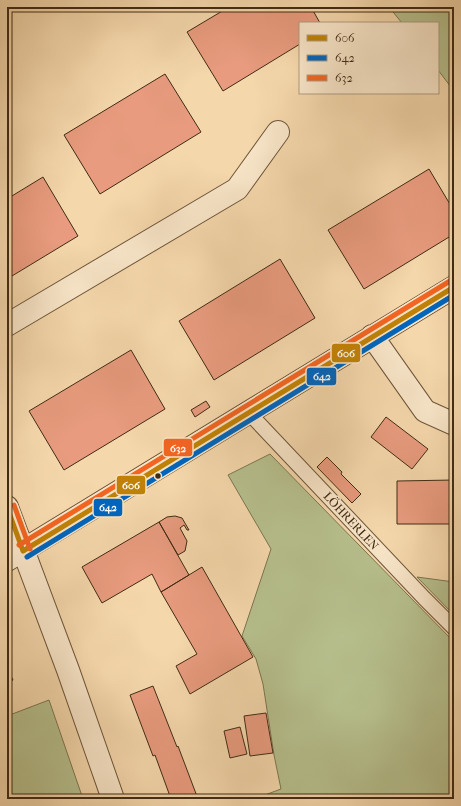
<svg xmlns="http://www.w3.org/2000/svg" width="461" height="806" font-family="'IM FELL French Canon',serif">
	<rect width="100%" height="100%" fill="#f4d7ab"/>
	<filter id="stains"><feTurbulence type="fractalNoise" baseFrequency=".005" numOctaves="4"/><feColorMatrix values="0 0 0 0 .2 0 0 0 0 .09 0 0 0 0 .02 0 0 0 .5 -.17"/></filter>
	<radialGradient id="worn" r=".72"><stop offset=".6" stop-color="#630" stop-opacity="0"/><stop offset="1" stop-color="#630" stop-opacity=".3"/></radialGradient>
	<!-- green -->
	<path fill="#b6bf8d" stroke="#7c7550" d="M389,7h65v84l-16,-21v-47h-36z
		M270,454l184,188v157h-200l27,-10 -7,-34 -11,-71 -7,-25 -14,-23 29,-87 -43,-74z
		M417,577l37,5v33z
		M49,700l34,99h-76v-83z"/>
	<!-- building -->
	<path fill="#e89b7e" stroke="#412b14" d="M229,7h82l9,16h-20v21l-77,47 -36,-59z
		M165,74l36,58 -101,62 -36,-59z
		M429,169l25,42v23l-90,55 -36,-59z
		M43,177l35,59 -71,43v-80z
		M280,259l35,59 -101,62 -35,-59z
		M131,350l34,59 -101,61 -35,-59z
		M206,401l4,6 -15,10 -4,-7z
		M386,417l42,32 -16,20 -41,-32z
		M327,457l15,15 -1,2 20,20 -9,9 -35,-36z
		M454,480v44h-57v-43z
		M175,516l7,2 7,12h-2l-3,-5 -4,3 7,13 -2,10 -7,4 -19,-33 8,-5z
		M159,522l30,53 -28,17 -9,-18 -50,29 -20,-36z
		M202,567l51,90 -63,37 -14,-28 21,-12 -36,-62z
		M7,668l6,12 -6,3z
		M153,686l24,61 1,-1 20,53h-27l-16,-44 -2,1 -23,-61z
		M266,713l7,40 -23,3 -6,-40z
		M240,727l7,27 -17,4 -6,-27z"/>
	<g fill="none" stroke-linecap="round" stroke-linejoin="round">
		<defs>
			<path id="service" d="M249,413l175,185 30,30"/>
			<path id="minor" d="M7,325l230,-136 41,-57
				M372,336l53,75 29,13
				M7,507l61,163 45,129
				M7,560l447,-273"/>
		</defs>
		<!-- service casing -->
		<use href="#service" stroke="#6e563a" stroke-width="16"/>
		<!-- minor casing -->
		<use href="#minor" stroke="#6e563a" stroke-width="24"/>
		<!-- service -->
		<use href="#service" stroke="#f8e5c8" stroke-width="14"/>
		<!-- minor -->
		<use href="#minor" stroke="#f8e5c8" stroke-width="22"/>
		<defs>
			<path id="bus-1" d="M7,507l16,44
				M23,551l431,-264"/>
			<path id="bus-2" d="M27,557l427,-262"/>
			<path id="bus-3" d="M14,505l16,44
				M19,545l431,-264"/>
		</defs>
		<!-- bus-1 casing -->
		<use href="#bus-1" stroke="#f8e5c8" stroke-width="8"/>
		<!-- bus-2 casing -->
		<use href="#bus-2" stroke="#f8e5c8" stroke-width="8"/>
		<!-- bus-3 casing -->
		<use href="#bus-3" stroke="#f8e5c8" stroke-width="8"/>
		<!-- bus-1 -->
		<use href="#bus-1" stroke="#c08106" stroke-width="5"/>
		<!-- bus-2 -->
		<use href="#bus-2" stroke="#0065bd" stroke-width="5"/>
		<!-- bus-3 -->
		<use href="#bus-3" stroke="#f26522" stroke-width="5"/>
	</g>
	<!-- markers -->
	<circle fill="#412b14" stroke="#f8e5c8" stroke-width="1.5" cx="158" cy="476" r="3.5"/>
	<g text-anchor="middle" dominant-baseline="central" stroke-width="3" stroke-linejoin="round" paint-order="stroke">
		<!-- street labels -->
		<g font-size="12" fill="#412b14" stroke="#f8e5c8">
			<text transform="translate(351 521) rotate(47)">LÖHRERLEN</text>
		</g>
	</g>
	<g stroke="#f8e5c8" stroke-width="1.5">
		<rect x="331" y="343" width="30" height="20" rx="4" fill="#c08106"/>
		<rect x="306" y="367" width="31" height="19" rx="4" fill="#0065bd"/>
		<rect x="163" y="438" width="30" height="19" rx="4" fill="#f26522"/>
		<rect x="116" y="475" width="30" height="20" rx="4" fill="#c08106"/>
		<rect x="93" y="498" width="30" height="19" rx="4" fill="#0065bd"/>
	</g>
	<g font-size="11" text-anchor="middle" font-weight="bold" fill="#fff">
		<text x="346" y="357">606</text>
		<text x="322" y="380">642</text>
		<text x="178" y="452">632</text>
		<text x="131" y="489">606</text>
		<text x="108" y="511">642</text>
	</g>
	<!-- margin -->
	<rect width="461" height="806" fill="none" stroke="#f4d7ab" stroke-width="24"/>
	<rect x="8" y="8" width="445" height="790" fill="none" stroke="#412b14" stroke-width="2"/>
	<rect x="12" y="12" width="437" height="782" fill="none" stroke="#412b14"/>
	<!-- legend -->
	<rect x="299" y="22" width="140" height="72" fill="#f8e5c8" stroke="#af9b80"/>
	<rect x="307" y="35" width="20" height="6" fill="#c08106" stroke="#af9b80"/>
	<text x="335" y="42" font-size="12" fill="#412b14">606</text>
	<rect x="307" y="55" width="20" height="6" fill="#0065bd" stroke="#af9b80"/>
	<text x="335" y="62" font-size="12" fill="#412b14">642</text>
	<rect x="307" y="75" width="20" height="6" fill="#f26522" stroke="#af9b80"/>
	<text x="335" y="82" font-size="12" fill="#412b14">632</text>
	<rect width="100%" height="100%" filter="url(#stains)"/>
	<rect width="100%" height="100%" fill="url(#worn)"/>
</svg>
